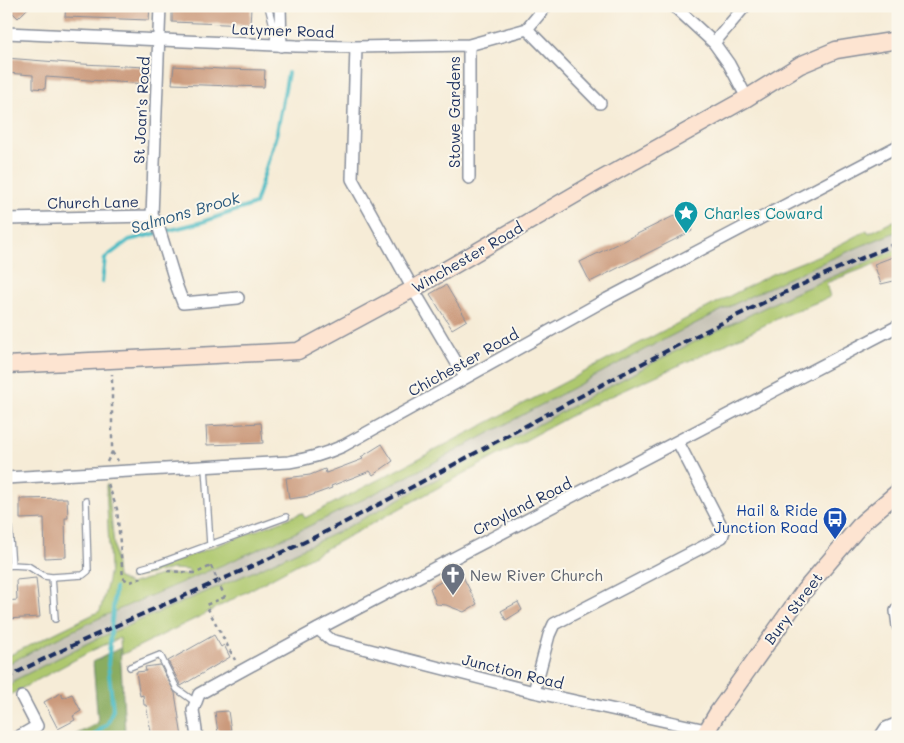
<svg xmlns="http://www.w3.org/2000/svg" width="904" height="743" font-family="Mali,sans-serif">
	<rect width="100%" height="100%" fill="#fbf7ec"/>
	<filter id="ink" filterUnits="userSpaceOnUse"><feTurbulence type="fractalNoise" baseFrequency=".02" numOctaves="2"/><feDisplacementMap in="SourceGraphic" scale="10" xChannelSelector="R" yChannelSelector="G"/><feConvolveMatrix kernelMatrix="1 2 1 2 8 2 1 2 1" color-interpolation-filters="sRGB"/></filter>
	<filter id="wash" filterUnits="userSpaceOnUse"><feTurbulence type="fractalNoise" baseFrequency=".0096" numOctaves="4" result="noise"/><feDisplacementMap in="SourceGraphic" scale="20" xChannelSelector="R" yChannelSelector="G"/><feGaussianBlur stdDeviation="1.12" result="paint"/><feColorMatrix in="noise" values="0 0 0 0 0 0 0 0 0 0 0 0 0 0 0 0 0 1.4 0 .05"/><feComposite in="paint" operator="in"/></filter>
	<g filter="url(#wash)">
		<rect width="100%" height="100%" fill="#f6ecd7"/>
		<!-- industrial -->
		<path fill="#c8c4b8" d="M898,231v18l-108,46 -126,62 -324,174 -83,39 -165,71 -78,40v2l-8,4v-22l86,-43 137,-59 99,-46 386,-203 93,-45z"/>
		<!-- green -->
		<path fill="#aec86e" stroke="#647c66" d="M898,219v12c-198,78 -380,192 -570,286 -69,34 -140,62 -210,93 -38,16 -75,36 -112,55v-8l94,-46 7,-26 3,-16 -4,-84h2l9,92 13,7 34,-10 25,1v-5l-17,-1 -43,10 173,-66 3,5 467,-244 50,-20 45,-24 2,3z
			M898,249v6l-72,28 4,14 -45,18 -57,28 -145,66 -372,202 -90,44 -1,-17 -27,12 -87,47v-10l8,-4 -1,-2 79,-40 165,-71 83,-39 324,-174 126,-62z"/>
		<!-- forest -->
		<path fill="#8aac61" stroke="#526e60" d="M120,648l5,84 -8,5h-46l27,-14 -5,-61z"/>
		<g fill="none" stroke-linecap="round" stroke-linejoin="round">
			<!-- stream -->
			<path stroke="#4ebcc4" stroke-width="4" d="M102,282l3,-24 24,-18 70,-17 56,-19 22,-72 11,-59
				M92,737l16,-14 5,-14 -5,-44 7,-77"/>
		</g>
		<g id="blocks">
			<!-- building -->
			<path fill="#cb9a7c" d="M6,6h24l-12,12z
				M66,6h84l-1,14 -84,-3z
				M172,6l79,2 -1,17 -78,-3z
				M6,58l76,6 64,3v17l-100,-7 -1,12 -12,-1v-13l-27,-2z
				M174,66l47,3 44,1 -1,17 -92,-3z
				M682,212l10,19 -102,51 -10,-20z
				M898,255v25l-17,4 -7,-20z
				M446,285l21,35 -15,9 -22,-35z
				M261,423l2,20 -56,2 -1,-19z
				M382,444l11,17 -20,14 -3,-4 -39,15 1,2 -22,8 -21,3 -3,-21 24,-3 15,-6 1,4 37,-14 -2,-2z
				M67,498l1,20h-3l1,39 -21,1 -1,-40 -24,1v-20z
				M460,571l17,33 -13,8 -18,-7 -10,-1 -6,-16z
				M36,578l4,39 -34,2v-18l11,-1 -1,-20z
				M518,602l4,8 -16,10 -5,-9z
				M214,635l7,12 3,-2 6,12 -49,29 -13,-25z
				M160,665l15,28 7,44h-30l-6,-32h-2l-1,-10 -3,1 -4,-24 10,-1 -1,-4z
				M61,693l2,5 9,-4 9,17 -8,5 2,4 -17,9 -14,-27z
				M228,711l3,20 -13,2 -3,-21z"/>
		</g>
	</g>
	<g filter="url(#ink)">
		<use href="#blocks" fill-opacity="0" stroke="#888e9a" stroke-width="1"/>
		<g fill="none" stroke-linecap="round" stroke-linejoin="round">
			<defs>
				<path id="lane" d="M268,6l5,19 1,20
					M205,467l5,77
					M6,491l6,74 -6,1
					M12,565l16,1 16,10 8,1 31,-2 5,-4 -2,-70
					M142,568l18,-5 126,-46
					M52,577l3,42
					M130,667l30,-12 17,34 18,13"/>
				<path id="street" d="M280,6l1,40
					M674,6l40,37 15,21 18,34
					M527,29l73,74
					M6,33l290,13 60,1 113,-2 58,-16 19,-23
					M714,43l31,-37
					M469,45v133
					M356,47l-4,132 61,110 52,88
					M152,216l8,-210
					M6,219l146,-3 5,6 20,65 6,16 55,-5
					M6,478l283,-16c19,-3 36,-8 54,-16l264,-147 291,-153
					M898,608l-2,3 2,15
					M318,629l13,11 203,52 172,38 12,7
					M534,692l15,-57 5,-11 168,-87 2,-6 -46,-89
					M18,737l19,-11 -15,-29
					M197,737l-4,-27 6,-16 119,-65 580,-303
					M880,737l6,-9 12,-5"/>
				<path id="secondary" d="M6,365l292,-14 115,-62 182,-106 152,-85 53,-33 36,-15 62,-10
					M703,737l15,-25 86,-121 59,-69 35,-30"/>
			</defs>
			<!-- lane casing -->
			<use href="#lane" stroke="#888e9a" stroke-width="8"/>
			<!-- street casing -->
			<use href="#street" stroke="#888e9a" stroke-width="14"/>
			<!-- secondary casing -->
			<use href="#secondary" stroke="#888e9a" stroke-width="19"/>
			<!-- path -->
			<path stroke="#888e9a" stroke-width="2.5" stroke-dasharray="4 4" stroke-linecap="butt" d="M112,452l6,9
				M107,462l5,-10v-78
				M108,484l9,25 6,69 7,4 12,-4
				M167,571l29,2 15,-7
				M225,597l-19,8 29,55"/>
			<!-- lane -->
			<use href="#lane" stroke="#fff" stroke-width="5.5"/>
			<!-- street -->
			<use href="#street" stroke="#fff" stroke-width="11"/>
			<!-- secondary -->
			<use href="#secondary" stroke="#fde4d1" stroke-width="16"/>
			<!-- rail -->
			<path stroke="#1b2f5e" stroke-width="4" stroke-dasharray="8 4" stroke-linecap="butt" d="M6,678c114,-59 235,-102 349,-161 179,-93 355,-198 543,-274"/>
			<!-- path-bridge -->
			<path stroke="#888e9a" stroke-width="2.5" stroke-dasharray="4 4" stroke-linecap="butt" d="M211,566l14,31"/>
		</g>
	</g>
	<!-- icons -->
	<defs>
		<symbol id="sight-pin" viewBox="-11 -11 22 30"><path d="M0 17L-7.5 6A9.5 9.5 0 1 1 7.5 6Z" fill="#0f9aa8" stroke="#fbf7ec"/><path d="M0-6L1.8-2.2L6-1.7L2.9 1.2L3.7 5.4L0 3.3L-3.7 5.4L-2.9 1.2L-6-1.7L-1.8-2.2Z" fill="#fff"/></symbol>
		<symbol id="bus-pin" viewBox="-11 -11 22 30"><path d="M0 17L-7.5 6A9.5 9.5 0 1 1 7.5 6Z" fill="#1a4fb4" stroke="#fbf7ec"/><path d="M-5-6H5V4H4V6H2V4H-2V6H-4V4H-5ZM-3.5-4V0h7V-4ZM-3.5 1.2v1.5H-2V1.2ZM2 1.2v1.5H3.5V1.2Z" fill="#fff"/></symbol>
		<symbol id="church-pin" viewBox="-11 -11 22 30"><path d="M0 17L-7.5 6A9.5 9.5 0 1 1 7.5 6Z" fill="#6b7280" stroke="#fbf7ec"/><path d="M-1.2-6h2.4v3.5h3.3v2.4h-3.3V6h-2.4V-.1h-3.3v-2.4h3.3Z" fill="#fff"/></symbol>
	</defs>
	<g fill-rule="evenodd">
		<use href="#sight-pin" x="672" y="199" width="28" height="38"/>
		<use href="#bus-pin" x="821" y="505" width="28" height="38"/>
		<use href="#church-pin" x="439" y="561" width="28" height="38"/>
	</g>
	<g text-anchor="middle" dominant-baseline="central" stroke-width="4" stroke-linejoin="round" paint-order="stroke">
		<!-- street labels -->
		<g font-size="15" fill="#1b2f5e" stroke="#fbf7ec">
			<text transform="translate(283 30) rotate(2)">Latymer Road</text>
			<text transform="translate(141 110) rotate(-87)">St Joan's Road</text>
			<text transform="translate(454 112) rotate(-90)">Stowe Gardens</text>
			<text transform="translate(93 202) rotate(-1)">Church Lane</text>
			<text transform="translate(467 257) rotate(-30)">Winchester Road</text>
			<text transform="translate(463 362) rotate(-29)">Chichester Road</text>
			<text transform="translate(522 506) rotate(-27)">Croyland Road</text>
			<text transform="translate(793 608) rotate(-53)">Bury Street</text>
			<text transform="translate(513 671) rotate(14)">Junction Road</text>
		</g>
		<!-- culture labels -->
		<g font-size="15" fill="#0d838f" stroke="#fbf7ec" text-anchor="start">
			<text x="704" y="213">Charles Coward</text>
		</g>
		<!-- transit labels -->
		<g font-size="15" fill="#164399" stroke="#fbf7ec" text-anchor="end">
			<text x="818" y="510">Hail &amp; Ride<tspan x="818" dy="17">Junction Road</tspan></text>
		</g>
		<!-- worship labels -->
		<g font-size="15" fill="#5b616d" stroke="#fbf7ec" text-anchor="start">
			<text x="470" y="575">New River Church</text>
		</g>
		<!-- water labels -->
		<g font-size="16" font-style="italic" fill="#2a597d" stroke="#fbf7ec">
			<text transform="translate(185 212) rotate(-16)">Salmons Brook</text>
		</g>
	</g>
	<!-- margin -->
	<rect width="904" height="743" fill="none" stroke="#fbf7ec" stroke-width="25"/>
</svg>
